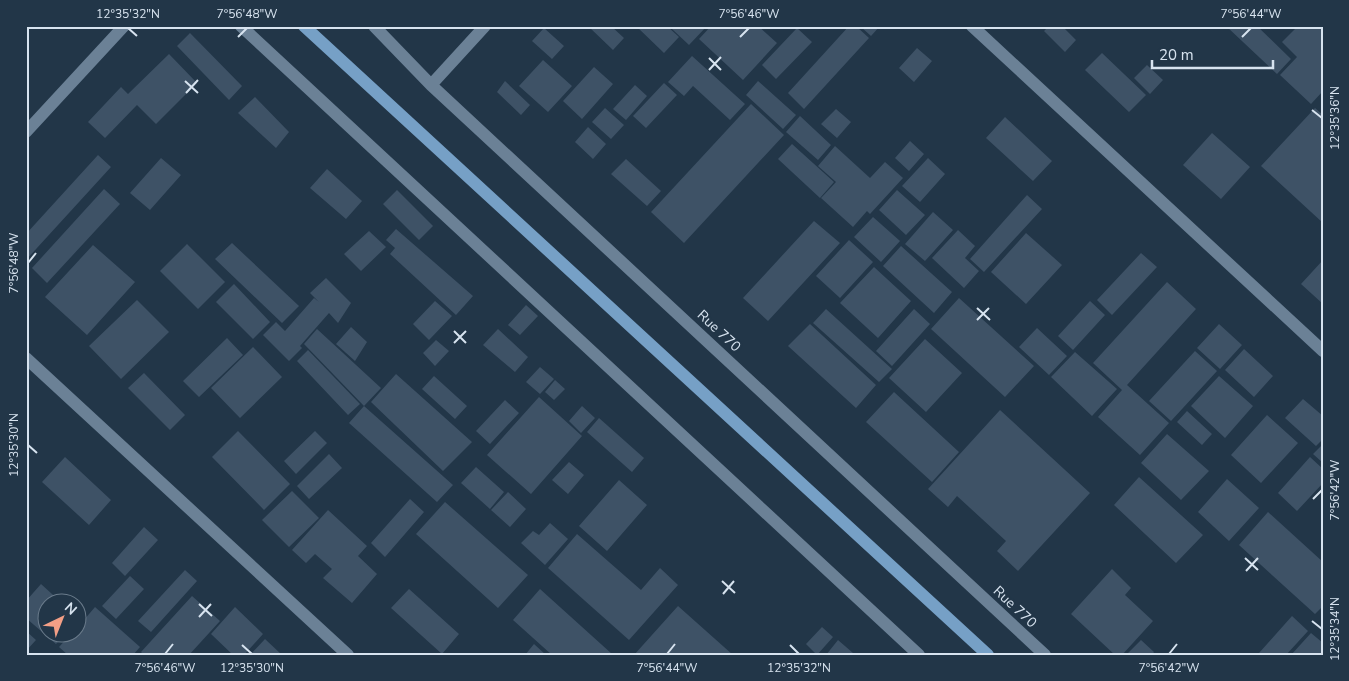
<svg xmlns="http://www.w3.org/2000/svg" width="1349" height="681" font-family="'Nunito Sans',sans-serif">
	<rect width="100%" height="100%" fill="#223648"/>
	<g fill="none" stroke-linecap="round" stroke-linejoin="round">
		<!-- stream -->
		<path stroke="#76a0c6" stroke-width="12" d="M304,26l684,629"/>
	</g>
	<!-- building -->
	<path fill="#3e5266" d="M588,26h23l13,12 -11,12z
		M636,26h31l12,11 -15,16z
		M675,26h32l-18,19 -17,-16z
		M711,26h47l19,17 -34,37 -44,-41z
		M849,26h7l13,12 -65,71 -16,-16z
		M860,26h20l-9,10z
		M1049,26h13l14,14 -11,12 -21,-21z
		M1226,26h31l34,33 -14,15z
		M1298,26h22l3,3v62l-12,13 -31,-29 17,-18 -15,-15z
		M544,28l20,18 -12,13 -20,-18z
		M797,28l15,14 -36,37 -14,-14z
		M190,33l52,53 -13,14 -52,-54z
		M917,48l15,13 -18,21 -15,-14z
		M1102,53l44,42 -17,17 -44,-42z
		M169,54l28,29 -41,41 -19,-19 -32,33 -17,-16 33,-35 7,7z
		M692,56l53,48 -15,16 -37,-34 -9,10 -16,-14z
		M543,60l29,26 -24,26 -29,-26z
		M1147,65l16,15 -13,14 -16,-16z
		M594,67l19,17 -31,35 -19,-18z
		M505,81l25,24 -9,10 -24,-23z
		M758,81l38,34 -13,14 -37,-34z
		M664,83l13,12 -31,33 -13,-12z
		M635,85l12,11 -21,24 -13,-11z
		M255,97l34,35 -13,16 -38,-35z
		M751,104l33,31 -100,108 -33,-31z
		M605,108l19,17 -13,14 -19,-17z
		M1315,108l8,7v108l-62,-57z
		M836,109l15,13 -14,16 -16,-14z
		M800,116l31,29 -13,15 -32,-28z
		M1005,117l47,44 -19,20 -47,-43z
		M588,127l18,17 -13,15 -18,-17z
		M1212,133l38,34 -29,32 -38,-34z
		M910,141l14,13 -15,17 -14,-13z
		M792,144l42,38 -14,16 -42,-39z
		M835,146l35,32 15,-16 18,16 -33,36 -3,-3 -14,16 -32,-29 15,-16 -18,-16z
		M98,155l13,12 -85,93v-26z
		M161,158l20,17 -31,35 -20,-17z
		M928,158l17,16 -25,28 -18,-16z
		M626,159l35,32 -14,15 -36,-32z
		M327,169l35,32 -16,18 -36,-31z
		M104,189l16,15 -73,79 -15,-15z
		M397,190l36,36 -14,14 -36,-36z
		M897,190l28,25 -19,20 -27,-25z
		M1027,195l15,14 -58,63 -14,-13z
		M933,212l20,18 -28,31 -20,-17z
		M873,217l27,24 -19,21 -27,-25z
		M814,221l26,22 -72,78 -25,-23z
		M396,229l77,67 -17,19 -66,-61 5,-6 -9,-8z
		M958,230l17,16 -10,12 14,13 -15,17 -32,-30z
		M369,231l17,16 -25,24 -17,-17z
		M1026,233l36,32 -36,39 -35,-32z
		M849,240l24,22 -33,36 -24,-22z
		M232,243l67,63 -17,17 -67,-64z
		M187,244l38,38 -27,27 -38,-38z
		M93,245l42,37 -48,53 -42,-38z
		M901,246l51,46 -18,21 -51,-47z
		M1141,253l16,14 -45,48 -15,-15z
		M1323,260v44l-22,-20z
		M874,267l37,34 -33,37 -38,-35z
		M326,278l25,25 -13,20 -9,-10 -29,33 2,2 -13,13 -26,-26 13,-13 9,9 29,-33 5,4 -9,-9z
		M1167,282l29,27 -69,76 42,38 -29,32 -42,-38 24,-27 -29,-27z
		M234,284l36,38 -17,17 -37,-37z
		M959,298l75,68 -29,31 -74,-68z
		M137,300l32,32 -48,47 -32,-33z
		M435,301l17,15 -23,24 -16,-16z
		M1090,301l15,14 -32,35 -15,-14z
		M526,305l12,11 -18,19 -12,-10z
		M826,309l66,60 -13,13 -66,-59z
		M914,309l16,15 -38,42 -16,-15z
		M810,324l66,61 -20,23 -68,-62z
		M1219,324l23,21 -22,24 -23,-21z
		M351,327l16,15 -12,19 -19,-17z
		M1037,328l30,28 -18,19 -30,-28z
		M317,329l64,59 -17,18 89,79 -16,17 -88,-79 15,-17 -60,-62z
		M498,329l30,28 -13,15 -32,-27z
		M227,338l16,17 -44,42 -16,-16z
		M925,339l37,34 -36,39 -37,-34z
		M436,340l13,11 -14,15 -12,-13z
		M253,347l29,30 -42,41 -29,-30z
		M1244,349l29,27 -19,21 -29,-27z
		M308,350l52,54 -12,11 -51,-54z
		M1195,351l22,20 -46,50 -22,-20z
		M1075,352l42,37 -25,27 -41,-39z
		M540,367l14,12 -14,15 -14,-12z
		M144,373l41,42 -15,15 -42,-42z
		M396,374l76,68 -29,29 -72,-69z
		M434,376l33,30 -12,13 -33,-30z
		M1219,376l34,30 -28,32 -34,-32z
		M555,380l10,9 -11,11 -9,-8z
		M894,392l65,60 -27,30 -66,-60z
		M539,397l43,39 -51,58 -44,-39z
		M1303,399l20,17v23l-7,7 -31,-28z
		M505,400l14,13 -29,31 -14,-13z
		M582,406l13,12 -14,15 -12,-12z
		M1000,410l90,83 -72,78 -21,-20 9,-10 -49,-45 -9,11 -20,-18z
		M1187,411l25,23 -10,11 -25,-23z
		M1267,415l31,28 -37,40 -30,-28z
		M599,418l45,40 -12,14 -45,-40z
		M238,431l52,53 -26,26 -52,-53z
		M315,431l12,12 -31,31 -12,-13z
		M1167,434l42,37 -28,29 -40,-37z
		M1323,444v19l-10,-9z
		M329,454l13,14 -33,31 -12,-13z
		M65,457l46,43 -22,25 -47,-43z
		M1310,457l13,12v14l-26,28 -19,-18z
		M569,462l15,13 -16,19 -16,-14z
		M476,467l28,25 -14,17 -29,-26z
		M1139,477l64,58 -27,28 -62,-58z
		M1227,479l32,29 -30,33 -31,-29z
		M619,480l28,25 -40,46 -28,-25z
		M292,491l27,27 -30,29 -27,-27z
		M508,492l18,17 -16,18 -19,-17z
		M410,499l14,13 -39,45 -14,-14z
		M445,502l83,73 -30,33 -82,-74z
		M328,510l39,36 -9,10 19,18 -25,29 -29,-25 9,-9 -17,-15 -9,9 -14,-13z
		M1268,512l55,50v44l-8,8 -76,-69z
		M550,523l18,16 -23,26 -24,-22 12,-12 6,4z
		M144,527l14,13 -33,36 -13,-13z
		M577,534l64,56 19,-22 18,17 -49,55 -81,-72z
		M1112,569l19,19 -6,7 28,26 -31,34h-7l-44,-41z
		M185,570l12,11 -46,51 -13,-11z
		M130,576l14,13 -28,30 -14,-13z
		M41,584l22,20h-15v30h17l-9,10 -30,-26v-17z
		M409,589l50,45 -17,20 -51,-46z
		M540,589l72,65 -1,1h-59l-39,-35z
		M192,596l28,25 -31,34h-45l-3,-3z
		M678,606l55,49h-99z
		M95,607l45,40 -7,8h-65l-9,-8 12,-13h7v-7z
		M235,607l28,27 -19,21h-11l-22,-21z
		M1292,616l16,15 -22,24h-25l-2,-2z
		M822,627l11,10 -16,18 -11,-11z
		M26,631l10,9 -10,11z
		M1311,633l12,10v12h-32z
		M265,639l17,16h-32z
		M838,640l15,13 -2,2h-25z
		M1141,640l13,12 -2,3h-22l-2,-2z
		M534,644l12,11h-21z"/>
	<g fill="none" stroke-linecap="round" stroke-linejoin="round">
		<!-- minor -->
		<path stroke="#6b8196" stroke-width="12" d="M241,26l678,629
			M374,26l57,59 614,570
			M972,26l351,325
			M431,85l54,-59
			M26,132l98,-106
			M26,358l322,297"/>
	</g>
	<!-- ticks -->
	<path fill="none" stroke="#d7e3ef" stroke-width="2" d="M128,28l9,8M238,37l9,-9M740,37l9,-9M1242,37l9,-9M709,58l12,12M709,70l12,-13M185,81l13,12M186,93l12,-13M1312,110l10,8M28,263l8,-10M977,308l13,12M977,320l12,-12M454,331l12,12M454,343l12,-12M28,445l9,8M1313,499l9,-9M1245,558l13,12M1246,571l12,-13M722,581l13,12M723,594l11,-13M199,604l13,12M199,617l12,-13M1312,621l10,8M242,645l10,9M790,645l9,9M165,654l8,-10M667,654l8,-10M1169,654l8,-10"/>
	<g text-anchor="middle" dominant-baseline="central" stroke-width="4.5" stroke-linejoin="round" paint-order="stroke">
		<!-- street labels -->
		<g font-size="14" fill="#d7e3ef" stroke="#223648">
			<text transform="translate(719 331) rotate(43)">Rue 770</text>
			<text transform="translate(1015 607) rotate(43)">Rue 770</text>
		</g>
	</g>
	<!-- border -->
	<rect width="1349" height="681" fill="none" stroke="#223648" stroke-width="55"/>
	<!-- north arrow -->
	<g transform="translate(62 618) rotate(43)"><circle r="24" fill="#223648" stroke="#6a7b8b"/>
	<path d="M0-4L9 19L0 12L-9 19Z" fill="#f39f86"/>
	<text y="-8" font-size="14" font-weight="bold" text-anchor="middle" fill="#d7e3ef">N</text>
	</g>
	<!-- scale -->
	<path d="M1152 60v8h121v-8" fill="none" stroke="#d7e3ef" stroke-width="2.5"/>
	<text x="1159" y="60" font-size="15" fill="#d7e3ef" stroke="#223648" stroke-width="4" paint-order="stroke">20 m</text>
	<rect x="28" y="28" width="1294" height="626" fill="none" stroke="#d7e3ef" stroke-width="2"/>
	<g font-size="12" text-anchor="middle" fill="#d7e3ef">
		<text x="128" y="18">12°35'32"N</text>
		<text x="247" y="18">7°56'48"W</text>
		<text x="749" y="18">7°56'46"W</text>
		<text x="1251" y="18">7°56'44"W</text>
		<text transform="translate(1335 118) rotate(-90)" y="4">12°35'36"N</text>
		<text transform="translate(14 263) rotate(-90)" y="4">7°56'48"W</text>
		<text transform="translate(14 445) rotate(-90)" y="4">12°35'30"N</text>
		<text transform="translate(1335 490) rotate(-90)" y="4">7°56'42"W</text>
		<text transform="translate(1335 629) rotate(-90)" y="4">12°35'34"N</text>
		<text x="165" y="672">7°56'46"W</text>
		<text x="252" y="672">12°35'30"N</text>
		<text x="667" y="672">7°56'44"W</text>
		<text x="799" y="672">12°35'32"N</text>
		<text x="1169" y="672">7°56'42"W</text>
	</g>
</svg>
